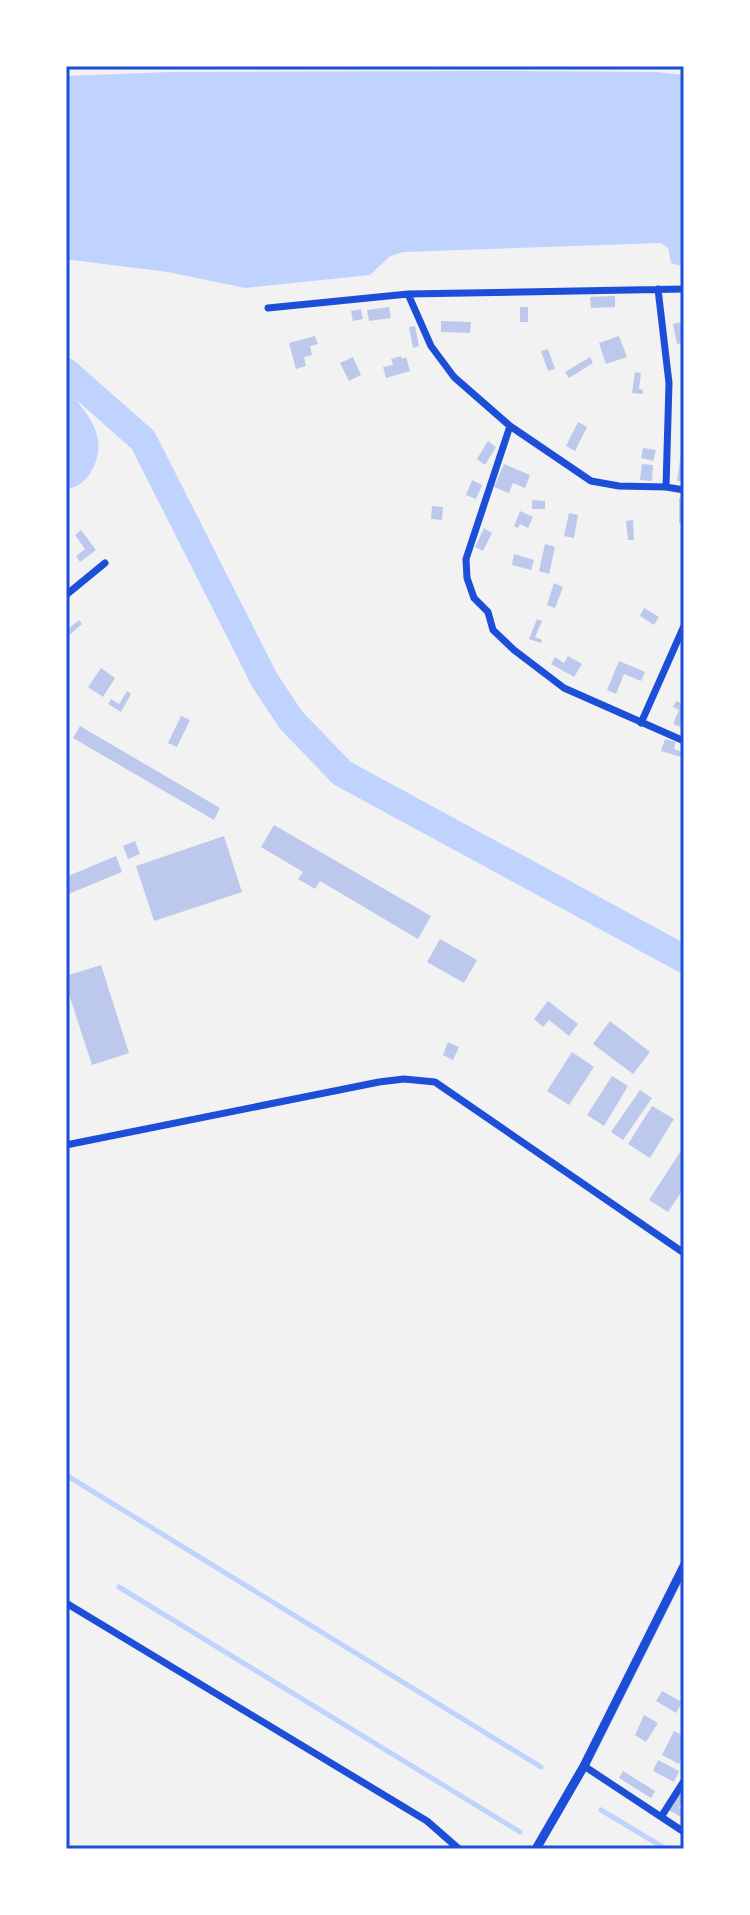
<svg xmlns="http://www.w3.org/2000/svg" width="750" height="1915" font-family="'Varela Round',sans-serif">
	<rect width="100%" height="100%" fill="#f2f2f2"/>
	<!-- water -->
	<path fill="#bfd3fe" d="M493,71l164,1 27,3v192l-13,-4 -3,-15 -7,-5 -257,9 -14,4 -20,19 -125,13 -77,-16 -96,-12 -6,2v-186l104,-4z
		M66,387c21,28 45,49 25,85 -6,10 -14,15 -25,18z"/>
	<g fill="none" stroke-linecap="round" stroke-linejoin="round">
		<!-- stream -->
		<path stroke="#bfd3fe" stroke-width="5" d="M66,1475l475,292
			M119,1587l401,245
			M601,1810l65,39"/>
		<!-- river -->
		<path stroke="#bfd3fe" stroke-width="28" d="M66,372l77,68 122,241 26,39 51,53 342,186"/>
	</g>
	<!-- building -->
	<path fill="#bdc9ec" d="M615,296v11l-24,1 -1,-11z
		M389,307l2,11 -22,3 -2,-11z
		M520,307h8v15h-8z
		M361,309l2,10 -10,2 -2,-10z
		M441,321l30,1 -1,11 -29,-1z
		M682,322l2,21 -7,1 -4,-20z
		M415,326l4,20 -6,2 -4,-21z
		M315,336l3,8 -8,2 2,9 -8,2 2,9 -10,3 -7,-26z
		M619,336l8,21 -21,7 -7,-21z
		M548,349l7,20 -7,2 -7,-20z
		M401,356l1,3 4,-2 4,14 -24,7 -3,-11 10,-2 -2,-6z
		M353,357l8,18 -12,6 -9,-18z
		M590,357l3,6 -24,15 -4,-6z
		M635,372l6,1 -2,16 4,1v4l-11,-1z
		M578,422l9,5 -12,24 -9,-5z
		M488,441l8,6 -11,18 -8,-6z
		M643,448l13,2 -3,11 -12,-3z
		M681,453h3v29l-7,-1z
		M504,464l26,11 -5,13 -12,-5 -4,10 -15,-6z
		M642,464l11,1 -1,16 -12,-1z
		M472,480l10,5 -6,14 -10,-4z
		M679,498h5v25h-5z
		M532,500l13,1v8h-13z
		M432,506l11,1 -1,13 -11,-1z
		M520,511l13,6 -5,11 -8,-4 -2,4 -4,-2z
		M569,513l9,2 -4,23 -10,-2z
		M633,520l1,20h-6l-2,-19z
		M484,528l8,5 -9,18 -8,-4z
		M81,530l15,20 -16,12 -4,-6 9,-7 -10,-14z
		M545,544l10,3 -6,27 -10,-3z
		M514,554l20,6 -3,10 -19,-5z
		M554,583l9,4 -8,21 -8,-3z
		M644,608l15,9 -5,8 -14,-9z
		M537,619l5,2 -7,16 7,3 -1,3 -12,-4z
		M79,620l3,4 -16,14v-7z
		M568,656l14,8 -8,13 -23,-13 4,-7 9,6z
		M619,661l26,11 -4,9 -17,-7 -8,20 -9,-4z
		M101,668l14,10 -12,19 -15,-10z
		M127,691l4,3 -10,18 -13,-8 3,-5 8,5z
		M676,701l8,3v14l-4,9 -7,-3 6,-14 -6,-3z
		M181,716l9,4 -13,27 -9,-4z
		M80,726l140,82 -6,12 -141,-82z
		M665,739l11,3 -2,7 8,3 -1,5 -20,-6z
		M274,825l157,91 -13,23 -98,-58 -5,8 -17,-10 5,-7 -42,-25z
		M224,836l18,56 -88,29 -18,-55z
		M135,841l5,13 -12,5 -5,-13z
		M116,856l6,16 -56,23v-18z
		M440,939l37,21 -13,23 -37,-21z
		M101,965l28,88 -37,12 -26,-80v-9z
		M548,1001l30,23 -9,12 -20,-16 -6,7 -9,-8z
		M610,1021l40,31 -17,22 -40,-30z
		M448,1042l11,5 -6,13 -10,-5z
		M572,1052l22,15 -25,38 -22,-14z
		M612,1076l16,10 -24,40 -17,-11z
		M640,1090l12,8 -29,42 -12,-8z
		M652,1106l22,13 -24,39 -22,-14z
		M684,1146v42l-16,24 -19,-12z
		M662,1691l20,11 -6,11 -20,-12z
		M644,1715l14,8 -12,19 -11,-7z
		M674,1731l10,5v17l-5,11 -17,-9z
		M658,1760l21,11 -5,11 -21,-11z
		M623,1771l32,20 -4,7 -32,-20z
		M677,1792l7,4 -5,12 5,3v8l-17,-10z"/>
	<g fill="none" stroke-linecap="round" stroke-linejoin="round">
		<!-- minor -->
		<path stroke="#1d4ed8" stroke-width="7" d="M658,289l11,94 -3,104
			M408,294l23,52 23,31 56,49 81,55 28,5 47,1 18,3
			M268,308l140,-14 276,-5
			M510,426l-44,133 1,19 7,20 14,14 5,18 21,20 50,38 120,53
			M66,595l39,-32
			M641,723l43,-97
			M66,1145l313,-63 25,-3 31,3 249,171
			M66,1603l361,218 32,28
			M584,1766l100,66
			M661,1817l23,-36"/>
		<!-- tertiary -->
		<path stroke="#1d4ed8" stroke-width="9" d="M536,1849l48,-83 100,-200"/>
	</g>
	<!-- border -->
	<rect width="750" height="1915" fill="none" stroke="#ffffff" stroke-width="136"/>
	<rect x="68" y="68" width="614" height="1779" fill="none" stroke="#1d4ed8" stroke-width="3"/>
</svg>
